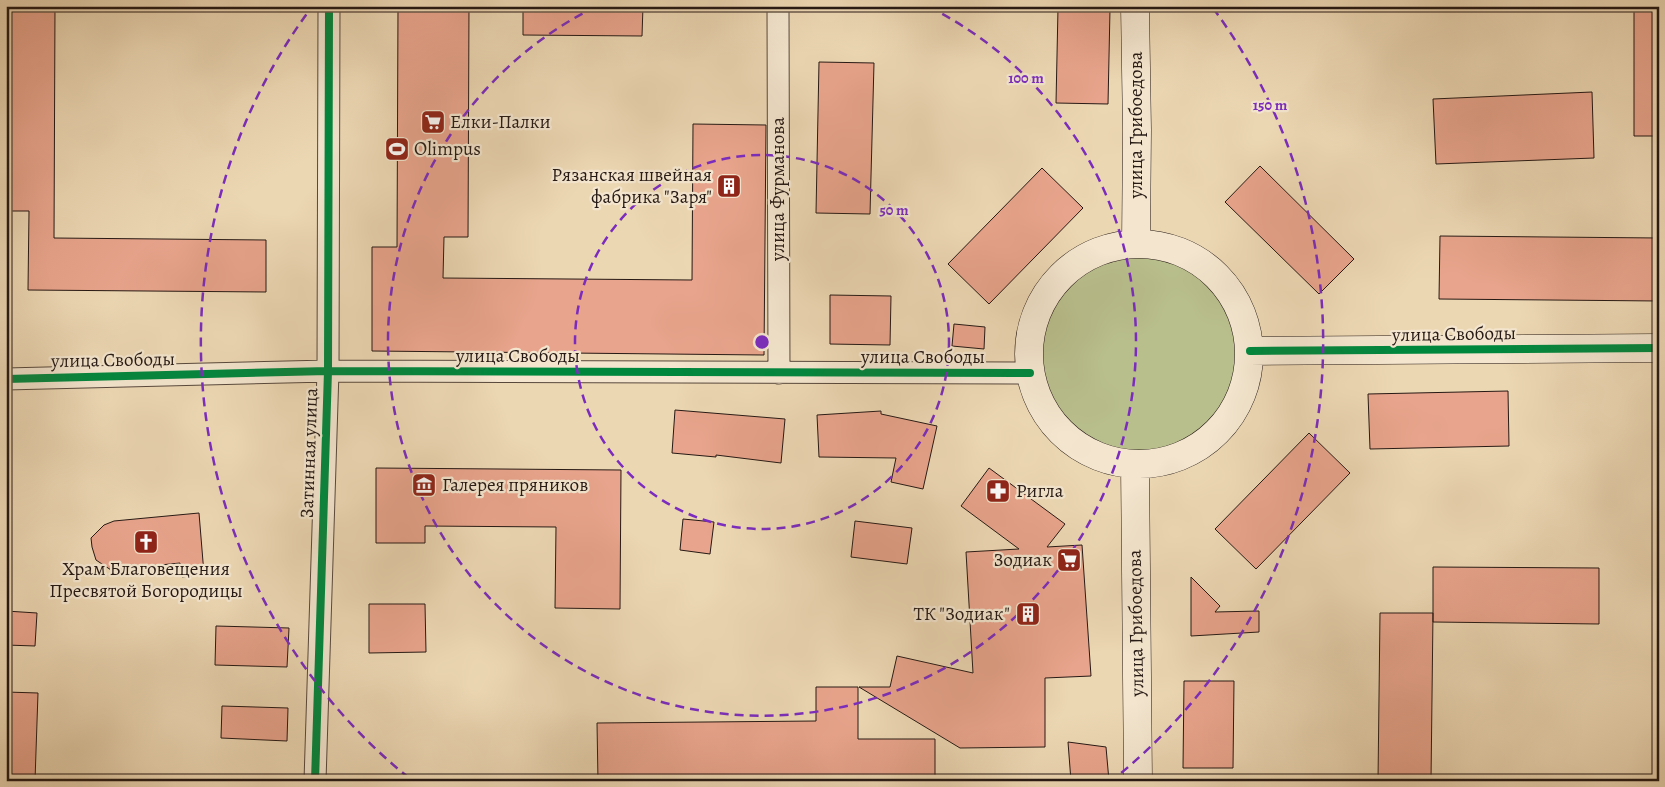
<svg xmlns="http://www.w3.org/2000/svg" width="1665" height="787" font-family="Alegreya,serif">
	<rect width="100%" height="100%" fill="#ecd7b3"/>
	<filter id="stains"><feTurbulence type="fractalNoise" baseFrequency=".004" numOctaves="4"/><feColorMatrix values="0 0 0 0 .2 0 0 0 0 .09 0 0 0 0 .02 0 0 0 .5 -.17"/></filter>
	<radialGradient id="worn" r=".72"><stop offset=".6" stop-color="#630" stop-opacity="0"/><stop offset="1" stop-color="#630" stop-opacity=".3"/></radialGradient>
	<!-- green -->
	<path fill="#b8be8c" stroke="#6f6c50" d="M1042 354a97 97 0 1 1 194 0a97 97 0 1 1-194 0Z"/>
	<!-- building -->
	<path fill="#e8a48c" stroke="#261914" d="M6,6h49l-1,232 212,2v52l-238,-2 1,-79h-23z
		M398,6h71l-1,231h-24l-1,41 249,2 1,-156 73,1 -2,230 -392,-4v-104h25z
		M523,6h120l-1,30 -119,-1z
		M1634,6h25v130h-25z
		M1058,8l52,1 -2,95 -52,-1z
		M819,62l55,1 -4,151 -54,-1z
		M1592,92l2,66 -158,6 -3,-65z
		M1260,166l94,93 -35,35 -94,-92z
		M1042,168l41,40 -94,96 -41,-40z
		M1440,236l219,2v63l-220,-2z
		M830,295l61,1 -1,49 -60,-1z
		M954,324l31,3 -1,22 -32,-3z
		M1508,391l1,55 -139,3 -2,-55z
		M675,410l110,9 -4,44 -65,-8v2l-44,-4z
		M881,411v3l56,12 -14,63 -32,-7 5,-24 -77,-1 -2,-42z
		M1309,433l41,40 -94,96 -41,-40z
		M376,468l245,2 -1,139 -65,-1 1,-81 -131,-1v17h-49z
		M989,468l76,56 -18,23 35,-2 9,131 -46,2v69l-85,1 -101,-61h31l7,-31 76,17 -7,-121 53,-3 -58,-43z
		M199,513l5,61 -22,3 -2,-14 -69,7 -15,-10 -4,-13 -1,-9 13,-13 10,-4z
		M683,519l31,3 -4,32 -30,-4z
		M855,521l57,7 -5,36 -56,-7z
		M1433,567l166,1v56l-166,-2z
		M1191,577l29,29 -5,6 44,-1v21l-68,4z
		M369,604h56l1,48 -57,1z
		M6,611l31,2 -2,33 -29,-1z
		M1380,613h53l-2,168h-53z
		M216,626l73,2 -2,39 -72,-2z
		M1184,681h50l-1,87h-50z
		M816,687h42v52h77v42h-337l-1,-58 219,-2z
		M6,692l32,1 -3,88h-29z
		M222,706l66,2 -1,33 -66,-3z
		M1068,742l38,5 3,34h-38z"/>
	<g fill="none" stroke-linecap="round" stroke-linejoin="round">
		<defs>
			<path id="street" d="M778,6l1,367
				M6,379l322,-8 702,2
				M315,781l13,-410 1,-365"/>
			<path id="secondary" d="M1135,6l2,124 -1,113
				M1029 354a110 110 0 1 1 220 0a110 110 0 1 1-220 0Z
				M1250,351l409,-3
				M1135,465l3,316"/>
		</defs>
		<!-- street casing -->
		<use href="#street" stroke="#58483c" stroke-width="23"/>
		<!-- secondary casing -->
		<use href="#secondary" stroke="#261914" stroke-width="29"/>
		<!-- street -->
		<use href="#street" stroke="#f3e5ce" stroke-width="21"/>
		<!-- secondary -->
		<use href="#secondary" stroke="#f3e5ce" stroke-width="28"/>
		<defs>
			<path id="cycleway" d="M1250,351l409,-3
				M6,379l322,-8 702,2
				M315,781l13,-410 1,-365"/>
		</defs>
		<!-- cycleway casing -->
		<use href="#cycleway" stroke="#f3e5ce" stroke-width="11"/>
		<!-- cycleway -->
		<use href="#cycleway" stroke="#00873e" stroke-width="8"/>
	</g>
	<!-- distance rings -->
	<g fill="none" stroke="#7b2cbf" stroke-width="2.5" stroke-dasharray="9 6">
		<circle cx="762" cy="342" r="187"/>
		<path d="M929 7A374 374 0 1 1 595 7"/>
		<path d="M409 778A561 561 0 0 1 311 8M1213 8A561 561 0 0 1 1115 778"/>
	</g>
	<!-- icons -->
	<defs>
		<symbol id="supermarket-square" viewBox="-11 -11 22 22"><rect x="-9" y="-9" width="18" height="18" rx="4" fill="#8f2418" stroke="#f3e5ce"/><path d="M-6-5.5h2.5l.6 2H6L4.5 2H-2.5L-4.4-4H-6ZM-1.5 3.2a1.3 1.3 0 1 0 .1 0ZM3 3.2a1.3 1.3 0 1 0 .1 0Z" fill="#fff"/></symbol>
		<symbol id="stadium-square" viewBox="-11 -11 22 22"><rect x="-9" y="-9" width="18" height="18" rx="4" fill="#8f2418" stroke="#f3e5ce"/><path d="M0-5a6.5 5 0 1 0 0 10a6.5 5 0 1 0 0-10ZM-3.5-1.8h7v3.6h-7Z" fill="#fff"/></symbol>
		<symbol id="building-square" viewBox="-11 -11 22 22"><rect x="-9" y="-9" width="18" height="18" rx="4" fill="#8f2418" stroke="#f3e5ce"/><path d="M-4-6H4V6H1V3H-1V6H-4ZM-2.5-4.3h1.7v1.8h-1.7ZM.8-4.3h1.7v1.8H.8ZM-2.5-1h1.7V.8h-1.7ZM.8-1h1.7V.8H.8Z" fill="#fff"/></symbol>
		<symbol id="museum-square" viewBox="-11 -11 22 22"><rect x="-9" y="-9" width="18" height="18" rx="4" fill="#8f2418" stroke="#f3e5ce"/><path d="M0-6L6-3V-2H-6V-3ZM-5-1h2V3h-2ZM-1-1h2V3h-2ZM3-1h2V3H3ZM-6 4H6V6H-6Z" fill="#fff"/></symbol>
		<symbol id="pharmacy-square" viewBox="-11 -11 22 22"><rect x="-9" y="-9" width="18" height="18" rx="4" fill="#8f2418" stroke="#f3e5ce"/><path d="M-2-6h4v4h4v4h-4v4h-4v-4h-4v-4h4Z" fill="#fff"/></symbol>
		<symbol id="church-square" viewBox="-11 -11 22 22"><rect x="-9" y="-9" width="18" height="18" rx="4" fill="#8f2418" stroke="#f3e5ce"/><path d="M-1.2-6h2.4v3.5h3.3v2.4h-3.3V6h-2.4V-.1h-3.3v-2.4h3.3Z" fill="#fff"/></symbol>
	</defs>
	<g fill-rule="evenodd">
		<use href="#supermarket-square" x="419" y="108" width="28" height="28"/>
		<use href="#stadium-square" x="383" y="135" width="28" height="28"/>
		<use href="#building-square" x="715" y="172" width="28" height="28"/>
		<use href="#museum-square" x="410" y="471" width="28" height="28"/>
		<use href="#pharmacy-square" x="984" y="477" width="28" height="28"/>
		<use href="#church-square" x="132" y="528" width="28" height="28"/>
		<use href="#supermarket-square" x="1055" y="546" width="28" height="28"/>
		<use href="#building-square" x="1014" y="600" width="28" height="28"/>
	</g>
	<g text-anchor="middle" dominant-baseline="central" stroke-width="4.5" stroke-linejoin="round" paint-order="stroke">
		<!-- poi labels -->
		<g font-size="19" fill="#261914" stroke="#f3e5ce" text-anchor="start">
			<text x="450" y="122">Елки-Палки</text>
			<text x="414" y="149">Olimpus</text>
			<text x="712" y="175" text-anchor="end">Рязанская швейная<tspan x="712" dy="22">фабрика "Заря"</tspan></text>
			<text x="442" y="485">Галерея пряников</text>
			<text x="1016" y="491">Ригла</text>
			<text x="1052" y="560" text-anchor="end">Зодиак</text>
			<text x="146" y="569" text-anchor="middle">Храм Благовещения<tspan x="146" dy="22">Пресвятой Богородицы</tspan></text>
			<text x="1010" y="614" text-anchor="end">ТК "Зодиак"</text>
		</g>
		<!-- street labels -->
		<g font-size="19" fill="#261914" stroke="#f3e5ce">
			<text transform="translate(1136 125) rotate(-90)">улица Грибоедова</text>
			<text transform="translate(778 189) rotate(-90)">улица Фурманова</text>
			<text transform="translate(1454 334) rotate(-1)">улица Свободы</text>
			<text x="518" y="356">улица Свободы</text>
			<text x="923" y="357">улица Свободы</text>
			<text transform="translate(113 360) rotate(-1)">улица Свободы</text>
			<text transform="translate(309 453) rotate(-88)">Затинная улица</text>
			<text transform="translate(1136 623) rotate(-91)">улица Грибоедова</text>
		</g>
	</g>
	<circle cx="762" cy="342" r="8" fill="#7b2cbf" stroke="#f3e5ce" stroke-width="2.5"/>
	<g font-size="15" text-anchor="middle" font-weight="bold" fill="#7b2cbf" stroke="#f3e5ce" stroke-width="4.5" stroke-linejoin="round" paint-order="stroke">
		<text x="1026" y="83">100 m</text>
		<text x="1270" y="110">150 m</text>
		<text x="894" y="215">50 m</text>
	</g>
	<!-- margin -->
	<rect width="1665" height="787" fill="none" stroke="#ecd7b3" stroke-width="25"/>
	<rect x="8" y="8" width="1650" height="772" fill="none" stroke="#261914" stroke-width="2.5"/>
	<rect x="12" y="12" width="1640" height="762" fill="none" stroke="#261914"/>
	<rect width="100%" height="100%" filter="url(#stains)"/>
	<rect width="100%" height="100%" fill="url(#worn)"/>
</svg>
